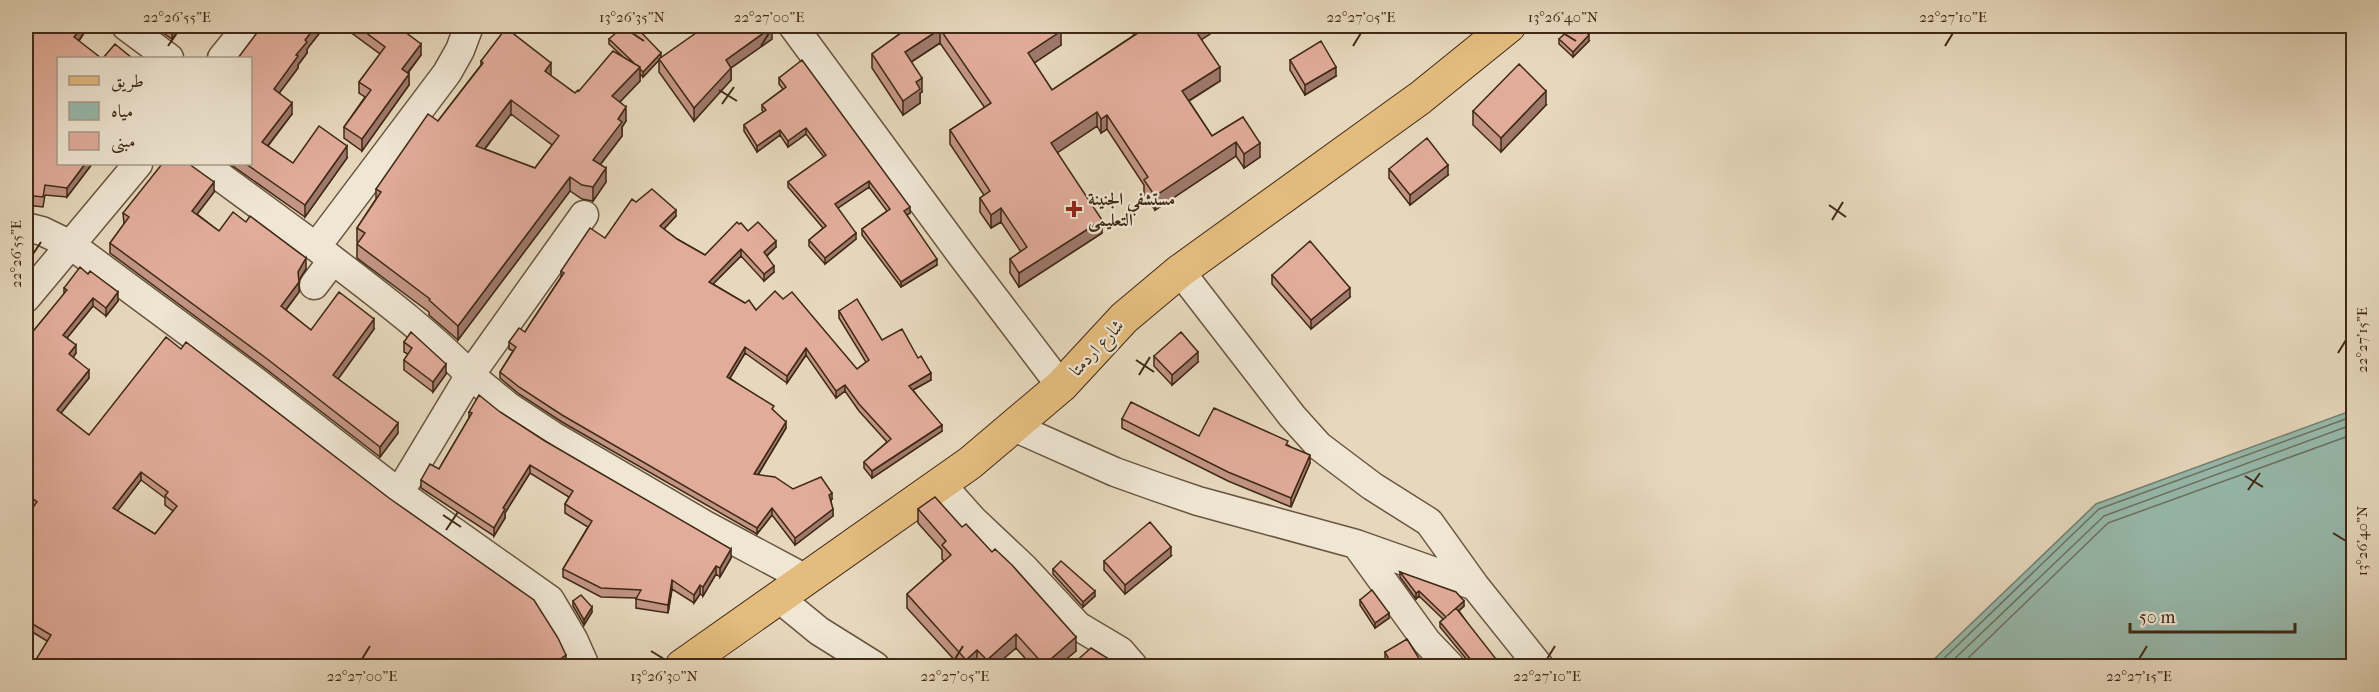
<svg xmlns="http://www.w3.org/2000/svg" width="2379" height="692" font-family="'IM FELL French Canon',Amiri,serif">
	<rect width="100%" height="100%" fill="#e7d8bd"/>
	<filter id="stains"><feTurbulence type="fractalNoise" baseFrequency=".00333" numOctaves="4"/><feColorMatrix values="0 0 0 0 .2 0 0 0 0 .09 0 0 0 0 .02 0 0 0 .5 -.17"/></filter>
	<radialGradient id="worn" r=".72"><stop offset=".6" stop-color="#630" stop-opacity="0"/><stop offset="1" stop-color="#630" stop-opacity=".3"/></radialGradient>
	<!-- water -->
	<path fill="#97baad" stroke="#748070" stroke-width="1.5" d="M2353,410v256h-426l169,-162z"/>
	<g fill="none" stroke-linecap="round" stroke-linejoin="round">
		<!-- shore -->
		<path stroke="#6b7261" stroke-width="1.5" d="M1936,666l163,-157 255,-93
			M1947,666l157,-150 250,-92
			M1960,666l148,-143 246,-89"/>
		<defs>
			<path id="minor" d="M126,26l43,32
				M793,26l170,231 98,129
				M222,58l26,-32
				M203,164l113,83 131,-174 13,-23 9,-24
				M26,227l16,4 29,14 185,137 143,111 151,107 23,39 12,27
				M333,260c48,37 95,72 137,115l114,-160
				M1180,271l112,145 27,30 53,40 57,36 46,64 64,80
				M314,285l19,-25 -14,-11
				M26,298l112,-134
				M1014,427l101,45 42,15 41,14 158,43 119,42
				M940,483l33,37 51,48 54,58 42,25 13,15
				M399,493l71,-118 39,32 44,29 152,89 101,54
				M1356,544l71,98 23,24
				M780,599l39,32 56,35"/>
			<path id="major" d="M682,666l288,-203 91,-77 63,-68 56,-47 240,-173 89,-72"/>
		</defs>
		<!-- minor casing -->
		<use href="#minor" stroke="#69553f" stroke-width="31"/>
		<!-- major casing -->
		<use href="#major" stroke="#3f2915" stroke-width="35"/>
		<!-- minor -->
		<use href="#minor" stroke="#efe6d4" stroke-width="28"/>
		<!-- major -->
		<use href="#major" stroke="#e4bc7e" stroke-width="33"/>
	</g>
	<!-- wall -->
	<path fill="#c29484" stroke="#3f2915" stroke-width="1.5" fill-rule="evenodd" d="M26,26h60v4l-7,11 13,123 -25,33 -22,-2 -2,12 -17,-2z
		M153,26h29l-10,13z
		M262,26h63l-18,23v4l-9,12v3l-19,25 13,21 -24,32 25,17 54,-5 -42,59 -75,-53h20z
		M342,26h55l24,29 -13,18 1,12 -47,66 -18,-13v-11l21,-30 -6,-4v-11l21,-28z
		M898,26h160l3,19 -27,18 18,27 82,-55 -6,-9h94l-21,13 19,42 -31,20 23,35 31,-19 17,40 -16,11 -8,-12 -81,54 -11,-16v-9l-37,-56 -6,4 -4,-7 -40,26 45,81 -83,54 -9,-14v-14l11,-7 -20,-30 -10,6 -11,-16v-14l4,-3 -34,-51v-14l35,-22 -45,-65 -29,19 11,30 -2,1v10l-17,12 -31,-47v-14l30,-22z
		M609,39l52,19 111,-19 -41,29v12l-37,41 -35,-49v-12l-16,17 -3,-3v7l-20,21 6,19 -4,6v9l-22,29 6,17 -13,19 -11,-2 -12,-8 -112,149 -29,-25v-3l-72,-54v-14l1,-1 -1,-1v-14l19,-29v-10l62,-68 43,-56v-4l70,15 24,17 4,-2 43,-35 -13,-12zM511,114l41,31 -17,23 -50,-19z
		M1559,39l30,2 -16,16 -14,-13z
		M1290,60l46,16 -31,19 -15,-25z
		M779,78l131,135 -3,2 30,50 -36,22 -39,-52v-6l25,-18 -18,-24 -32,21 19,31 -31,25 -16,-18v-6l14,-12 -35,-41v-5l36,-25 -18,-23 -18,13 -8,-12 -23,17 -13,-21v-6l19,-13 -1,-2v-5l21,-16 -4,-5z
		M1546,105l-45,47 -28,-27v-14z
		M1389,169l59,6 -38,30 -21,-27z
		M214,192l-17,22 22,17 87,38 -7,11v12l-13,18 25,20 63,-1 -36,50 60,54 -18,24 -114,-88 -156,-116v-10l14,-19 -1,-11z
		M636,202l40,14 -12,13 13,10 28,16 43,-24 28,16 -9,9 7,16 -10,9 -23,-25 -28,28 43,26 101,59 9,-7 -27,-44v-7l43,29 49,40 -18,10 29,41 -70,47 -8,-10v-6l23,-20 -28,-31 -14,-20 -9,7 -30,-43 -19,28 -42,-30 -15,25 44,33 12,17 -28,47 35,14 39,10 -1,1 2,16 -38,29 -23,-30 -15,19 -195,-112 -43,-28 -19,-16v-6l13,-21 -4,-2v-7l16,-10 5,-8 31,-47v-6l44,-33z
		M1272,275l78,22 -39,32 -39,-45z
		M64,288l54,13 -12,15 -13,-10 -26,32 9,15 -3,4 16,21 -28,35 28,22 477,228 -519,-22 -21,-13v-111l7,-9 -7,-7v-161l38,-46zM141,480l24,18v7l8,6 -18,23 -38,-23z
		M404,342l42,32 -13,18 -29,-22v-10l4,-6 -4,-2z
		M1154,356l44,6 -26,23 -18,-19z
		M469,412h31l45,29 186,117 -11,19 -4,-3 -13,22 -3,-2 -6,9 -22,-14 -4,24 -32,-5v-10l-35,-1 -38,-20v-8l25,-42 -23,-14v-9l4,-7 -39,-24 -25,40v5l-11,18 -73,-48v-8l18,-11 30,-51z
		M1122,419l77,17 89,9 22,18 -19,44 -63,-26 -106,-53z
		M918,509l44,18 114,124 -18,15h-26l-16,-18 -21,18h-15l-3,-3 -3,3h-14l-53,-58v-14l37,-33 -2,-2v-9l-24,-27z
		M1171,556l-46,38 -21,-24v-9z
		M1053,569l42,27 -12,11 -30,-33z
		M1400,572l64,34 -5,5 37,53 -3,2h-21l-32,-39v-5l3,-3 -24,-23 -3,3 -16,-22z
		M1360,600l29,18 -14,10 -15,-23z
		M573,601l19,11 -8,13 -11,-19z
		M1385,652l35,13 -2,1h-28l-5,-9z"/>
	<!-- shaded-wall -->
	<path fill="#9e786c" stroke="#3f2915" stroke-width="1.5" d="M83,26h3v4l-12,17v-10z
		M177,26h5l-10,13v-6z
		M316,26h9l-18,23v4l-9,12v3l-24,32v-11l22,-34 9,-15z
		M1201,26h21l-27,18v-14z
		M772,27v12l-41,29v12l-37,41v-13l32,-48z
		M940,29v14l-35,23v-14z
		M1061,31v14l-33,22v-14z
		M1589,35v6l-16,16v-5z
		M421,44v11l-19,25v-11z
		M661,53v5l-18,19v-5z
		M551,63v14l-6,-6z
		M640,67v14l-28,29v-14z
		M1220,67v14l-38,24v-14z
		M1336,67v9l-31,19v-10z
		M409,74v11l-47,66v-12z
		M922,78v14l-2,1v10l-17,12v-14l13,-19z
		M1546,91v14l-45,47v-14z
		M511,100v14l-35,46v-14z
		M292,103v11l-30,39v-11z
		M626,107v14l-4,6v9l-29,38v-14l25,-41z
		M1097,112v14l-46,31v-14z
		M1107,115v14l-6,4v-14z
		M806,128v6l-18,13v-6z
		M780,130v5l-23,17v-6z
		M1236,142v14l-81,54v-14z
		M1260,143v14l-16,11v-14z
		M347,146v12l-42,59v-12z
		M85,164h7l-25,33v-9z
		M1448,165v10l-38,30v-10z
		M606,168v14l-13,19v-14z
		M570,177v14l-112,149v-14z
		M869,181v6l-34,23v-6z
		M214,182v10l-22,29v-10z
		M910,207v6l-6,4v-6z
		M1001,208v14l-10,6v-13z
		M676,210v6l-16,17v-7z
		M1102,220v13l-83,54v-14z
		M856,233v6l-31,25v-6z
		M776,241v6l-12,11v-6z
		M741,249v7l-32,32v-6z
		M306,258v11l-8,13v-10z
		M937,259v6l-36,22v-5z
		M774,266v6l-10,9v-7z
		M299,282v10l-18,24v-10z
		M1350,288v9l-39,32v-9z
		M118,292v9l-12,15v-8z
		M93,298v8l-30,37v-8z
		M374,319v10l-41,57v-11z
		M76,345v8l-7,10v-9z
		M745,347v6l-18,30v-6z
		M806,348v7l-19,28v-7z
		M1198,352v10l-26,23v-10z
		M446,364v10l-13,18v-10z
		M89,370v8l-32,40v-8z
		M931,373v7l-22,12v-6z
		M845,385v6l-9,7v-7z
		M786,422v6l-32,53v-7z
		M398,423v10l-18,24v-10z
		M942,425v6l-70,47v-7z
		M1310,455v8l-19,44v-9z
		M530,465v8l-25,40v5l-11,18v-8l9,-20z
		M141,472v8l-28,37v-9z
		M832,493v6l-3,2v-6z
		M772,508v7l-15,19v-6z
		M833,509v7l-38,29v-7z
		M1171,547v9l-46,38v-9z
		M731,549v9l-11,19v-9z
		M716,566v8l-13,22v-9z
		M672,580v9l-4,24v-8z
		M700,585v9l-6,9v-8z
		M1095,591v5l-12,11v-5z
		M1419,591v5l-3,3v-6z
		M1464,601v5l-17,15v-5z
		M592,607v5l-8,13v-5z
		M1389,613v5l-14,10v-5z
		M1016,634v14l-21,18h-8v-6z
		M1076,637v14l-18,15h-14v-1z
		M977,650v13l-3,3h-8v-6z
		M566,655v8l-4,3h-12z
		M1496,659v5l-3,2h-7z
		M1420,660v5l-2,1h-8z"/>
	<!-- building -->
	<path fill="#e1ac9a" stroke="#3f2915" stroke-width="1.5" fill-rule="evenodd" d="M26,26h57l-9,11 27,21h-43v106h27l-18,24 -22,-3 -2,12 -17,-2z
		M162,26h15l-5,7z
		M262,26h54l-11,14 2,2 -11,13 2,1 -24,33 18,14 -30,39 31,21 26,-37 28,20 -42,59 -59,-41h4v-106h-12z
		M357,26h40l24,18 -19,25 7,5 -47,65 -18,-12 27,-37 -12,-8 26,-35z
		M624,26h11l26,27 -18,19 -3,-3v-2l-5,-3 -26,-25z
		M706,26h65l1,1 -46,33 5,8 -37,40 -35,-49z
		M907,26h151l3,5 -33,22 24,37 89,-59 -4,-5h64l-6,4 25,37 -38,24 30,45 31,-19 17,26 -16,11 -8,-12 -81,54 -11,-16 4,-3 -41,-62 -6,4 -4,-7 -46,31 51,77 -83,53 -9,-14 17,-12 -26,-39 -10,7 -11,-17 10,-7 -40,-61 41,-27 -51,-74 -35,23 17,26 -6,4 4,7 -17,12 -31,-47 37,-27z
		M1573,26h6l10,9 -16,17 -14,-13z
		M506,28l45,35 -6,8 30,22 3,-3 1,1 34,-40 27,16 -28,29 14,11 -8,12 4,3 -29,38 13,8 -13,19 -11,-2 -12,-8 -112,149 -29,-26 1,-1 -73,-55 8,-11 -8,-5 24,-36 -5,-3 52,-75 10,7 45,-58 -2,-2zM511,100l48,36 -24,32 -59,-22z
		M1321,41l15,26 -31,18 -15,-25z
		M115,44l17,14h-29z
		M802,60l108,147 -6,4 33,48 -36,23 -39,-53 28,-20 -21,-28 -34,23 21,29 -31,25 -16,-18 17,-14 -38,-44 38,-27 -20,-27 -18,13 -8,-11 -23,16 -13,-21 22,-15 -4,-5 24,-18 -7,-9z
		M1519,64l27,27 -45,47 -28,-27z
		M1427,138l21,27 -38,30 -21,-26z
		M162,164h27l25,18 -22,29 27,20 14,-19 13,10 4,-6 56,42 -8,14 1,10 -18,24 30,24 28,-38 35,27 -41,56 65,48 -18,24 -114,-89 -156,-115 19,-26 -6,-4z
		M652,189l24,21 -16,16 17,13 28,16 32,-33 2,2 2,-1 7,8 10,-9 18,19 -12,11 10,14 -10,8 -23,-25 -32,33 36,21 4,-3 7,10 19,-19 8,8 9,-7 65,77 12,-9 -30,-49 18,-12 25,41 20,-11 16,29 3,-2 10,17 -22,13 33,39 -70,46 -8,-9 27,-23 -32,-35 -14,-19 -9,6 -30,-43 -19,28 -42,-29 -18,30 47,29 -2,3 14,13 -32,52 21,3 18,12 28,-12 11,16 -3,2 4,14 -38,29 -23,-30 -15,20 -195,-113 -43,-28 -19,-15 16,-25 -7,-5 10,-14 6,4 5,-8 34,-51 -3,-2 29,-43 15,10 27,-39 4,3z
		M1310,241l40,47 -39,32 -39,-45z
		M80,267l8,7 2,-3 28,21 -12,16 -13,-10 -30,37 13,10 -7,9 20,16 -32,40 32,25 77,-98 15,12 5,-7 203,156 145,102 24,38 8,17 -16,11h-518l19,-31 -25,-15v-103l11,-15 -11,-9v-153l41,-50 -3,-2zM141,472l27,20 -3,4 12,10 -22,28 -42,-26z
		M411,332l35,32 -13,18 -29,-22 8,-12 -8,-6z
		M1181,332l17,20 -26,23 -18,-19z
		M479,395l21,17 45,29 186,108 -11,19 -4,-2 -13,21 -3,-2 -6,10 -22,-15 -4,25 -32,-6 5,-9 -40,-2 -38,-19 29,-48 -27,-17 8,-13 -43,-26 -27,43 2,1 -11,19 -73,-48 9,-16 9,5 33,-56 -3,-1z
		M1131,402l68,34 15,-28 74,33 -2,4 24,10 -19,43 -63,-26 -106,-53z
		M935,497l27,30 4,-3 26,28 3,-3 17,16 64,72 -32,28 -28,-31 -29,26 -10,-10 -11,10 -59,-66 44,-39 -9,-10 4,-4 -28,-32z
		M1150,522l21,25 -46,38 -21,-24z
		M1061,561l34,30 -12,11 -30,-33z
		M1400,572l56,20 8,9 -17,15 9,-8 40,51 -10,7h-10l-36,-44 6,-5 -27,-26 -3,2z
		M1372,590l17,23 -14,10 -15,-23z
		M581,595l11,12 -8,13 -11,-19z
		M1407,639l13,21 -10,6h-17l-8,-14z
		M1091,648l18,11 7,7h-41l-2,-2z"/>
	<!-- ticks -->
	<path fill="none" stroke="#3f2915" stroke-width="2" d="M632,33l12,8M1563,33l13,8M168,46l9,-13M761,46l8,-13M1353,46l8,-13M1945,46l8,-13M719,90l18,11M722,104l12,-17M1829,205l17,12M1832,220l11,-18M33,254l8,-12M2338,353l8,-13M1136,360l18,12M1139,375l11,-18M2245,476l18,11M2248,490l12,-17M443,515l18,12M446,530l12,-18M2333,533l13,8M651,651l13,8M362,659l8,-13M955,659l8,-13M1547,659l8,-13M2139,659l8,-13"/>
	<!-- markers -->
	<path fill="#8f2418" stroke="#efe6d4" stroke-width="2" d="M1071 200h6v6h6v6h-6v6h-6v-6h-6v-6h6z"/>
	<g text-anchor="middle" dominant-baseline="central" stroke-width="4.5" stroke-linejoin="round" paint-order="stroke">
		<!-- poi labels -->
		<g font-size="18" font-weight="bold" fill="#3f2915" stroke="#efe6d4" text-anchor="start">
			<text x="1088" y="199">مستشفي الجنينة<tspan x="1088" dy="21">التعليمى</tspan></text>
		</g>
		<!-- street labels -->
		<g font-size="18" fill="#3f2915" stroke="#efe6d4">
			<text transform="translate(1097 348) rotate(-47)">شارع اردمتا</text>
		</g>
	</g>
	<!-- margin -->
	<rect width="2379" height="692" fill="none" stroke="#e7d8bd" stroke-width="66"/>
	<!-- legend -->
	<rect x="57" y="57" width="195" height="108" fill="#efe6d4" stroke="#a99a88" stroke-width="1.5"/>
	<rect x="69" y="76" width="30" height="9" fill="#e4bc7e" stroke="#a99a88" stroke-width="1.5"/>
	<text x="111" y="87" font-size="18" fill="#3f2915">طريق</text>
	<rect x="69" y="102" width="30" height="18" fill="#97baad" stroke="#a99a88" stroke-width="1.5"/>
	<text x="111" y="117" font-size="18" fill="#3f2915">مياه</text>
	<rect x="69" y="132" width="30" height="18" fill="#e1ac9a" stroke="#a99a88" stroke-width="1.5"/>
	<text x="111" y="147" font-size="18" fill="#3f2915">مبنى</text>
	<!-- scale -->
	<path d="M2130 623v9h165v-9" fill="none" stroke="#3f2915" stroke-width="3"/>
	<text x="2139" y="623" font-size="18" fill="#3f2915" stroke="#efe6d4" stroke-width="4.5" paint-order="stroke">50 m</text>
	<rect x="33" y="33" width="2313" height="626" fill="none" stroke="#3f2915" stroke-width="2"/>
	<g font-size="15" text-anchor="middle" fill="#3f2915">
		<text x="177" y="22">22°26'55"E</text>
		<text x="632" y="22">13°26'35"N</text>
		<text x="769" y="22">22°27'00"E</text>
		<text x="1361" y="22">22°27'05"E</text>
		<text x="1563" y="22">13°26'40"N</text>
		<text x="1953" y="22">22°27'10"E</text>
		<text transform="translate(16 254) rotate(-90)" y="5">22°26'55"E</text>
		<text transform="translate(2362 340) rotate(-90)" y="5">22°27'15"E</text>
		<text transform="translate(2362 541) rotate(-90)" y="5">13°26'40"N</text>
		<text x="362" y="681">22°27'00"E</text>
		<text x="664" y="681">13°26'30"N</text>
		<text x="955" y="681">22°27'05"E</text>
		<text x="1547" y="681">22°27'10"E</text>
		<text x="2139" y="681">22°27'15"E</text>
	</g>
	<rect width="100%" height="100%" filter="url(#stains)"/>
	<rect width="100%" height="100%" fill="url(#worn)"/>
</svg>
